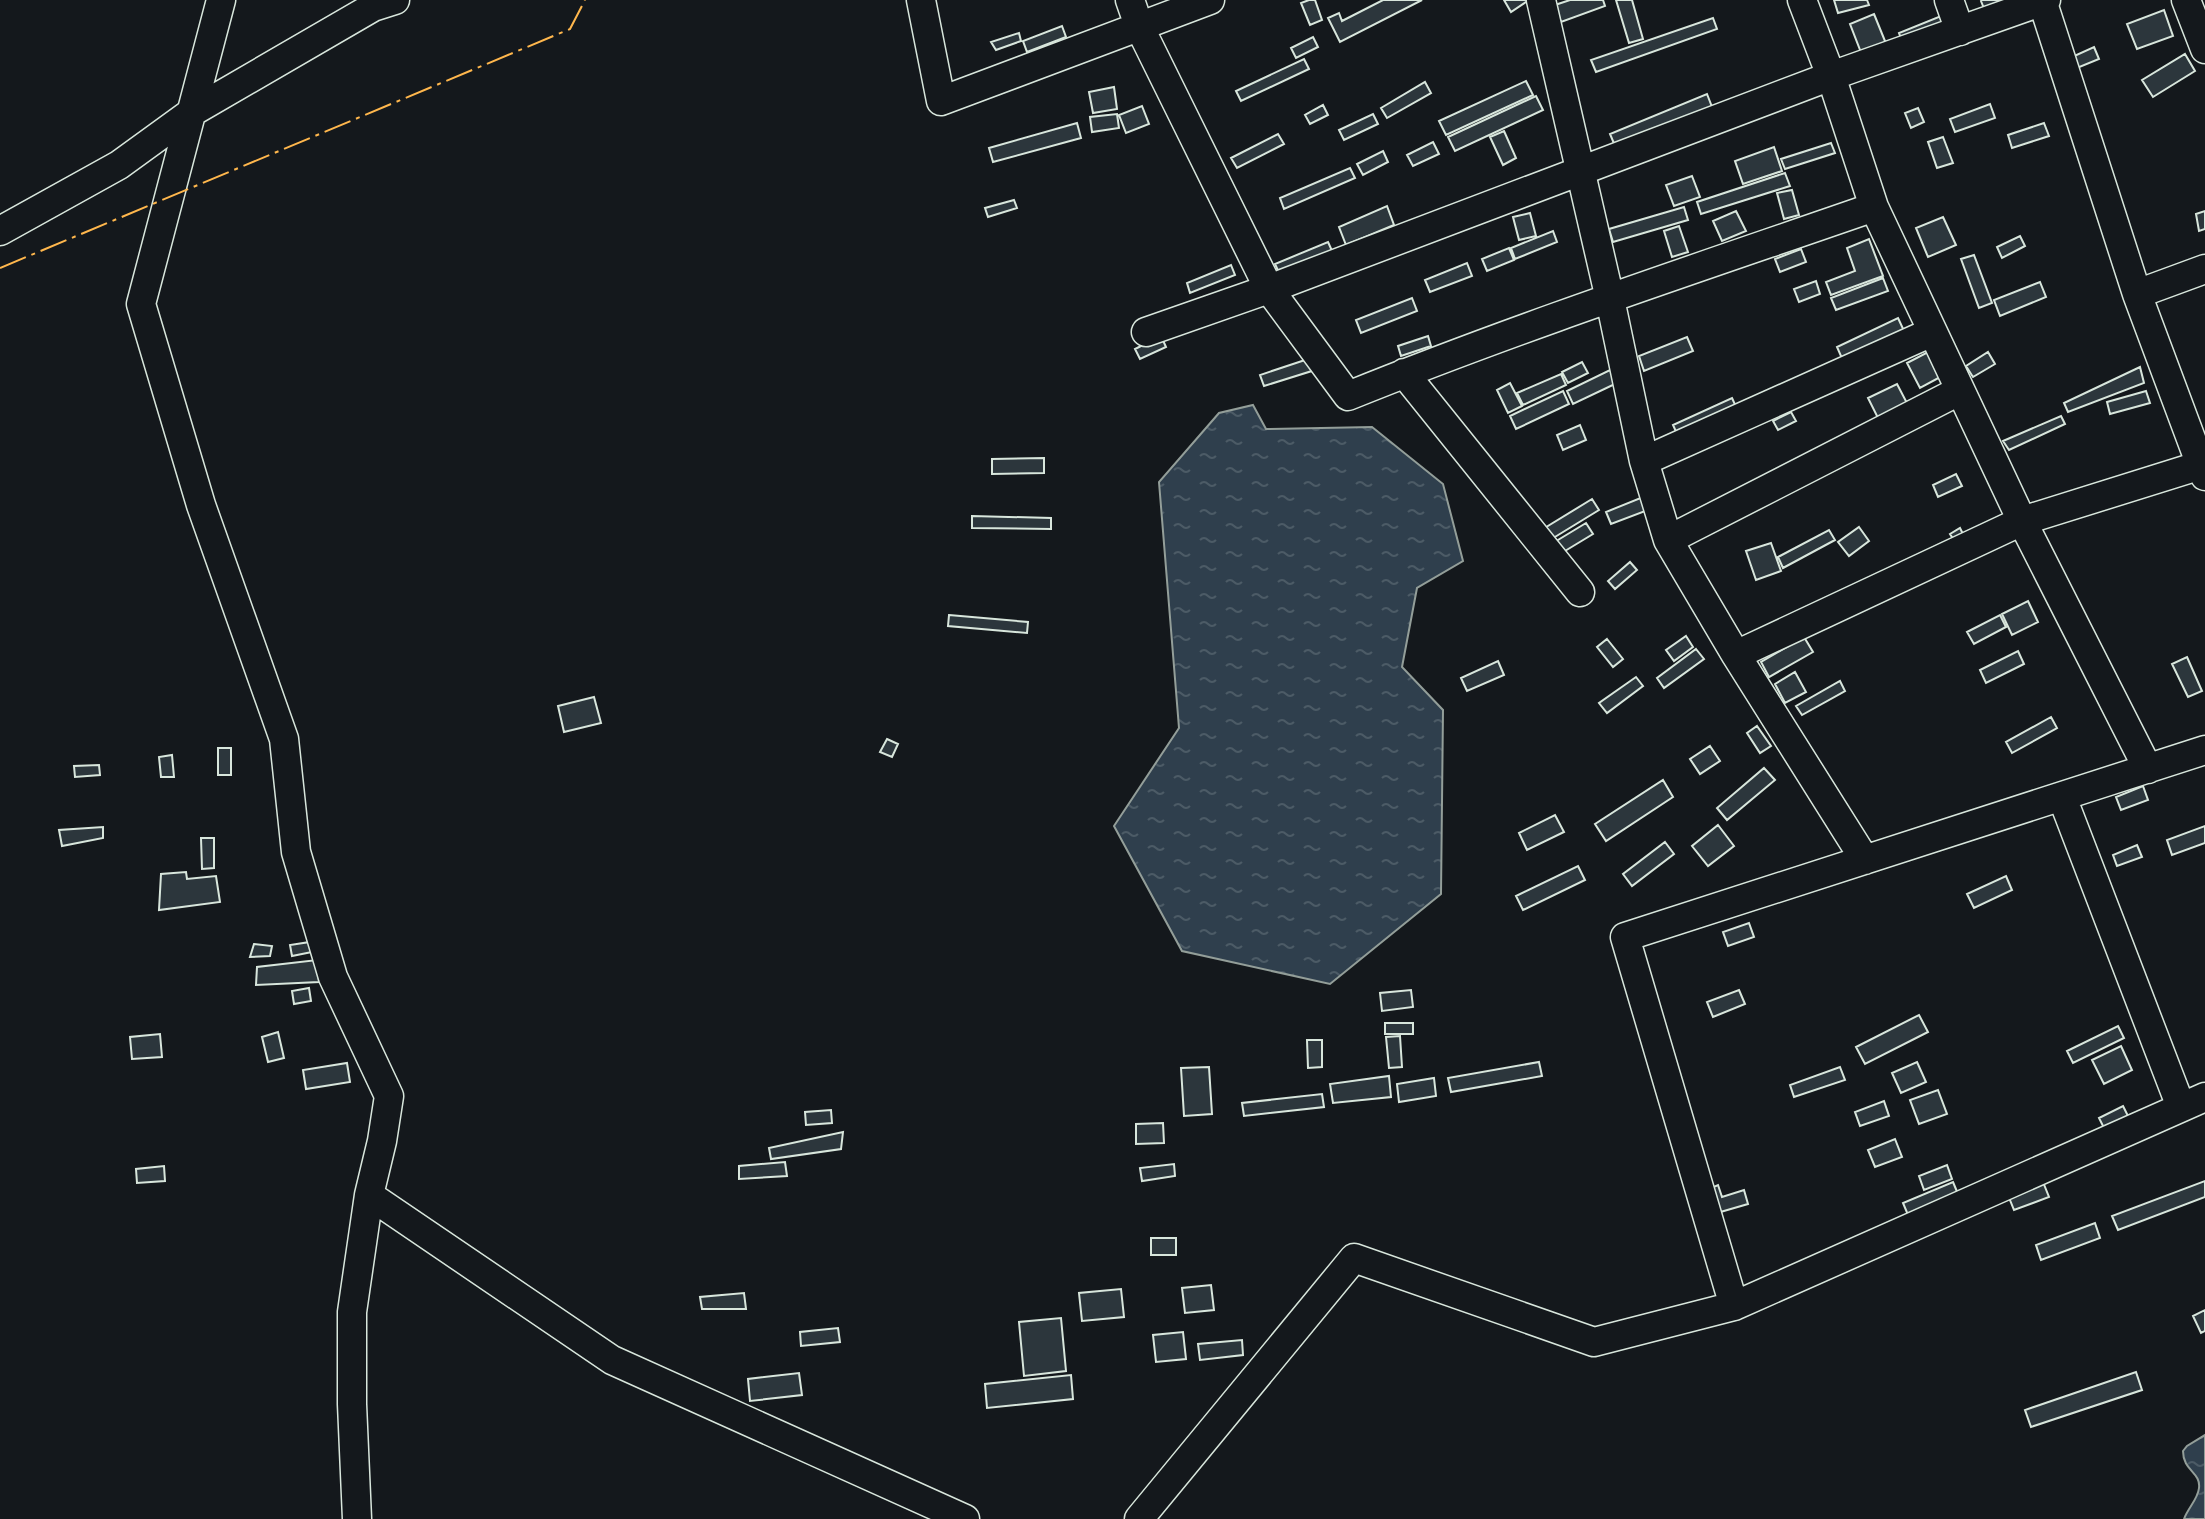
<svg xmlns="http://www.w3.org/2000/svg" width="2205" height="1519" font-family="Raleway,sans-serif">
	<defs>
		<pattern id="water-ripples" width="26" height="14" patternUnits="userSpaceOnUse" patternTransform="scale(2)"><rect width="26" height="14" fill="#2f3f4d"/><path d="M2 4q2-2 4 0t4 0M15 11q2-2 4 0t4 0" fill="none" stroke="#4c5b66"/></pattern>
	</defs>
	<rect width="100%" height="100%" fill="#14181c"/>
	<!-- water -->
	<path fill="url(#water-ripples)" stroke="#939e99" stroke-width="2" d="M1253,405l13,24 106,-2 71,57 20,77 -46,27 -15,79 41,43 -2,184 -111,90 -148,-33 -68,-125 65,-98 -20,-246 60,-69z
		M2205,1435v84h-21c4,-11 14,-20 15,-31 2,-16 -16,-17 -16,-37l4,-5z"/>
	<!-- building -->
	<path fill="#2c363c" stroke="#d8e6dc" stroke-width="2" d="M1309,0h6l7,20 -12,5 -9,-22z
		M1383,0h39l-82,42 -12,-24 11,-5 3,8z
		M1504,0h25l-18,12z
		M1570,0h33l2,6 -44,16 -6,-17z
		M1616,0h16l11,39 -14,4z
		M1834,0h33l2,5 -31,8z
		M1982,0h42l-37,16 -6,-15z
		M2164,10l9,26 -36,13 -10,-25z
		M1874,14l13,32 -25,9 -12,-31z
		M1946,14l5,13 -47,19 -5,-13z
		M1713,18l4,11 -121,43 -5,-12z
		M1062,26l4,11 -39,15 -4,-11z
		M1019,33l2,8 -25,9 -5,-8z
		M1313,37l5,10 -22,11 -5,-10z
		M2094,47l5,12 -22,9 -5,-11z
		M2185,54l10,17 -42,26 -11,-17z
		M1304,59l5,10 -68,32 -5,-10z
		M1526,81l7,14 -87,40 -7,-14z
		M1425,82l6,11 -44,25 -6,-10z
		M1114,87l3,22 -24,4 -4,-21z
		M1707,94l5,13 -97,39 -5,-12z
		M1536,96l7,14 -88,41 -7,-14z
		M1990,104l5,14 -40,14 -5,-13z
		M1323,105l5,10 -18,9 -5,-9z
		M1142,106l7,18 -23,9 -7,-18z
		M1918,108l6,14 -13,6 -6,-15z
		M1117,114l2,14 -27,4 -2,-15z
		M1373,114l5,10 -34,16 -5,-10z
		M1077,123l4,15 -88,24 -4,-14z
		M2044,123l5,13 -37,12 -4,-13z
		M1504,131l12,27 -13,7 -13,-28z
		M1278,134l6,10 -47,24 -6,-10z
		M1943,137l10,26 -16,5 -9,-26z
		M1433,142l6,12 -26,12 -6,-11z
		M1831,143l4,10 -50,16 -4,-10z
		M1774,147l8,24 -39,13 -8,-23z
		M1383,151l5,11 -25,13 -6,-11z
		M1350,168l5,10 -71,31 -4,-11z
		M1785,173l5,13 -89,28 -4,-12z
		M1692,176l8,21 -26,9 -8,-21z
		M1792,190l7,25 -15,4 -7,-26z
		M1014,200l3,8 -29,9 -3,-9z
		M1387,206l7,19 -48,20 -7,-18z
		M1684,207l4,13 -75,22 -4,-13z
		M1736,211l10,20 -24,10 -9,-20z
		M2205,211v18l-6,2 -3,-17z
		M1530,213l6,23 -17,4 -6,-23z
		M1943,217l13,28 -28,12 -12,-29z
		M1679,226l9,26 -16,5 -8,-26z
		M1553,231l4,11 -42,17 -4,-11z
		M2020,236l5,10 -23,12 -5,-11z
		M1869,239l14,37 -52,19 -5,-13 29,-11 -8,-23z
		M1328,242l5,11 -53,22 -5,-11z
		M1509,248l5,12 -27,11 -5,-12z
		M1801,249l5,13 -26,10 -5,-13z
		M1974,255l18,48 -13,5 -18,-49z
		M1467,263l5,13 -42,16 -5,-12z
		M1231,265l4,10 -45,18 -3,-10z
		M1883,278l5,13 -52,19 -5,-12z
		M1816,281l4,13 -21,8 -5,-13z
		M2040,282l6,15 -46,19 -6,-16z
		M1412,298l5,13 -56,22 -5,-13z
		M1898,318l7,15 -61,30 -7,-16z
		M1161,336l5,11 -26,12 -5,-10z
		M1428,336l3,10 -30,10 -3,-10z
		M1687,337l6,14 -49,20 -5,-15z
		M1930,351l14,24 -24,13 -13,-25z
		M1988,352l7,12 -22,13 -7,-11z
		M1311,358l4,12 -51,16 -4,-11z
		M1582,362l6,11 -20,10 -6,-11z
		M2140,367l4,16 -76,29 -4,-9z
		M1610,370l7,13 -44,21 -6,-13z
		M1561,374l5,11 -43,20 -6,-12z
		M1510,383l12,23 -14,7 -11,-23z
		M1897,384l11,21 -29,15 -11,-22z
		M1563,391l6,13 -53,25 -6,-13z
		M2146,391l4,12 -40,11 -3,-12z
		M1732,398l5,11 -59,27 -5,-11z
		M1791,412l5,9 -18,9 -5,-9z
		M2061,416l4,8 -56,26 -6,-9z
		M1580,425l6,15 -23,10 -6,-15z
		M1044,458v15l-52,1v-15z
		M1956,474l6,12 -24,11 -5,-12z
		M1643,497l5,13 -37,14 -5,-12z
		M1592,499l7,11 -49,30 -7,-11z
		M972,516l79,2v11l-79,-1z
		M1586,523l7,11 -33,20 -7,-11z
		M1859,527l10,14 -20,15 -11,-14z
		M1960,528l6,12 -9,5 -7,-11z
		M1829,530l6,10 -52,28 -5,-11z
		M1771,543l10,28 -25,9 -10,-29z
		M1630,562l7,8 -22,19 -7,-8z
		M2028,601l10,21 -26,13 -10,-21z
		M949,615l79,7 -1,11 -79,-7z
		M2000,615l6,12 -32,17 -7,-12z
		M1686,636l7,11 -19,14 -8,-11z
		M1804,637l9,15 -44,25 -8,-15z
		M1607,639l16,20 -10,8 -16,-20z
		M1696,649l8,10 -40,29 -7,-10z
		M2018,651l6,13 -38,19 -6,-13z
		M2187,657l15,34 -14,6 -16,-33z
		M1498,661l6,14 -37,16 -6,-13z
		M1795,672l11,20 -21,11 -10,-19z
		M1636,677l7,9 -36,27 -8,-10z
		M1840,681l5,10 -43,24 -6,-9z
		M594,697l7,26 -37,9 -6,-26z
		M2051,717l6,11 -45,25 -6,-11z
		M1757,726l14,20 -11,7 -13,-20z
		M887,739l11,5 -6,13 -12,-5z
		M1710,746l10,15 -20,13 -10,-15z
		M218,748h13v27h-13z
		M172,755l2,22h-13l-2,-20z
		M99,765l1,10 -25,2 -1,-11z
		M1764,768l11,12 -48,40 -10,-12z
		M1663,780l10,17 -67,44 -11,-17z
		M2143,786l5,14 -27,10 -5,-13z
		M1555,815l9,17 -37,18 -8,-17z
		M1718,825l16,21 -26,20 -16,-20z
		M2205,826v17l-33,12 -5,-15z
		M103,827v11l-41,8 -3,-16z
		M201,838h13v30l-12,1z
		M1665,842l9,12 -42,32 -9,-12z
		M2137,845l5,12 -25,9 -4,-11z
		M1578,866l7,14 -62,30 -7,-14z
		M186,872l1,7 29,-3 4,26 -61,8 2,-36z
		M2006,876l6,14 -38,18 -7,-14z
		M1749,923l5,14 -26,9 -5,-14z
		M310,942l2,10 -20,4 -2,-11z
		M254,944l18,2 -2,10 -20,1z
		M317,960l2,22 -63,3 1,-18z
		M309,988l2,13 -17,3 -2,-13z
		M1411,990l2,17 -31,4 -2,-18z
		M1739,990l6,14 -32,13 -6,-15z
		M1919,1015l9,17 -63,32 -9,-17z
		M1385,1023h28v11h-28z
		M2118,1026l6,12 -51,25 -6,-12z
		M278,1032l6,26 -16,4 -6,-25z
		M160,1034l2,23 -30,2 -2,-22z
		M1400,1036l2,31 -13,1 -3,-31z
		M1307,1040h15v27l-14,1z
		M2121,1046l11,24 -28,14 -12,-24z
		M1539,1062l3,14 -91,16 -3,-14z
		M1917,1062l9,20 -25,11 -9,-20z
		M347,1063l3,19 -44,7 -3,-19z
		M1209,1067l3,47 -28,2 -3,-48z
		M1840,1067l5,13 -51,17 -4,-12z
		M1389,1076l2,21 -58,6 -3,-19z
		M1434,1078l2,18 -37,6 -2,-18z
		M1938,1090l9,24 -28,10 -9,-24z
		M1322,1094l2,13 -80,9 -2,-13z
		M1884,1101l5,15 -29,10 -5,-14z
		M2123,1106l7,14 -24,12 -7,-14z
		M831,1110l1,13 -26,2 -1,-13z
		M1163,1123l1,20 -28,1v-20z
		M843,1132l-2,17 -70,10 -2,-11z
		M1895,1139l7,18 -27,10 -7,-17z
		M785,1162l2,14 -48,3v-13z
		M1174,1164l1,12 -33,5 -2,-13z
		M1947,1165l5,14 -28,11 -5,-14z
		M164,1166l1,15 -28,2 -1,-14z
		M2205,1181v16l-87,33 -6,-14z
		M1953,1182l5,12 -50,21 -5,-12z
		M2043,1182l6,15 -35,13 -6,-15z
		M1718,1185l4,12 22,-7 4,14 -31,9 -8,-24z
		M2095,1223l5,15 -59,22 -5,-15z
		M1151,1238h25v17h-25z
		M1211,1285l3,25 -29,3 -3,-25z
		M1121,1289l3,28 -42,4 -3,-28z
		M744,1293l2,16h-44l-2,-12z
		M2205,1310v21l-4,2 -8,-17z
		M1061,1318l5,53 -42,5 -5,-54z
		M838,1328l2,14 -39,4 -1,-14z
		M1183,1332l3,27 -30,3 -3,-27z
		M1242,1340l1,15 -43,5 -2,-16z
		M2136,1372l6,18 -111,37 -6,-17z
		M799,1373l3,22 -52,6 -2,-22z
		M1071,1375l2,24 -86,9 -2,-24z"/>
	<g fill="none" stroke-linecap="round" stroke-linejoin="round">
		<defs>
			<path id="minor" d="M221,0l-80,304 60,201 83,234 12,113 37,125 56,119 -7,45 -13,54 -17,117v92l5,115
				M921,0l20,101 269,-101
				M1130,0l9,26 130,263 79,107c173,-70 350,-128 526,-189
				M1541,0l69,299 34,162 24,79 68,115 129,205
				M1802,0l29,76 43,131 148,314 126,248
				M1949,0l11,31
				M2042,0l95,294 68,182
				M2186,0l19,49
				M0,231l119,-66 73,-53 181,-105 22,-7
				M2137,294l68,-25
				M1146,332l123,-43 562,-213 215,-76
				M1404,373l176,219
				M1644,461l288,-129
				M1668,540l291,-149
				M1736,655l286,-134 179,-56
				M2062,797l119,310
				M369,1195l243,165 353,159
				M1734,1306l-109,-369 580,-187
				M1139,1519l215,-261 240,84 140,-36 471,-209"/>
		</defs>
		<!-- minor casing -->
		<use href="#minor" stroke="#d8e6dc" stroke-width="31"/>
		<!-- minor -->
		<use href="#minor" stroke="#14181c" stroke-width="28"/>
		<!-- power -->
		<path stroke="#ffb74d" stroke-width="2" stroke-dasharray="28 6 4 6" stroke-linecap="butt" d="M0,268l570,-239 15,-29"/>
	</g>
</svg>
